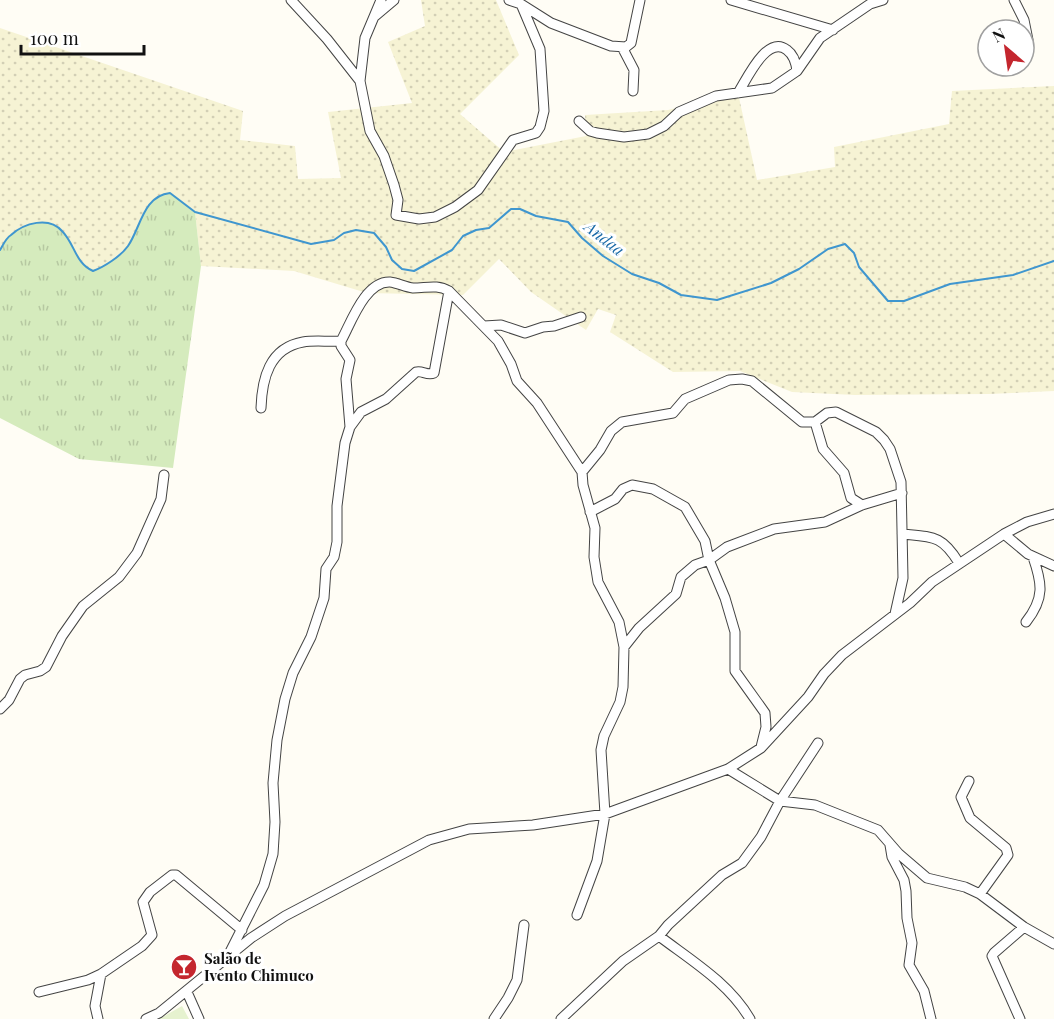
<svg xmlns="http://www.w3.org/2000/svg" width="1054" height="1019" font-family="'Playfair Display',serif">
	<defs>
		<pattern id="farmland-dots" width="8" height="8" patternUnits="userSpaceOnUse" patternTransform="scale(1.5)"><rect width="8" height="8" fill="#f6f3d4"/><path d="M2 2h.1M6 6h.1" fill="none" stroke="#d2cfb5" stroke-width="1.8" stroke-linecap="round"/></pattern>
		<pattern id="grass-tufts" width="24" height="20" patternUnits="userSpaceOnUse" patternTransform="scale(1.5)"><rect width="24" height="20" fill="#d5ebbd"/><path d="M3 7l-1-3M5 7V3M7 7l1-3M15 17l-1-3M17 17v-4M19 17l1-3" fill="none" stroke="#b6c8a1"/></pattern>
	</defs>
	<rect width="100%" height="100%" fill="#fffdf5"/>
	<!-- farmland -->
	<path fill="url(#farmland-dots)" d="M421,0h75l23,55 -59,59 44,38 82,-16 -1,-21 83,-5 70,-17 19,87 78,-13 -1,-20 115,-23 3,-33 102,-5v305l-65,3 -134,1 -63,-3 -52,-21 -67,1 -63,-40 6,-17 -18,-6 -12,21 -55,-38 -32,-33 -36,36 -96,-2 -73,-22 -93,-5 -6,-54 -45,-9 -23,44 -25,21 -9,3 -8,-4 -7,-9 -68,-23 -10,15v-222l243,83 -3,29 55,6 3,33 43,-1 -13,-66 84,-9 -24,-61 37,-16z"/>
	<!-- grass -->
	<path fill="url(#grass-tufts)" d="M170,193l25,19 6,54 -28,202 -94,-9 -79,-41v-168c3,-5 6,-12 11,-15 13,-12 38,-19 51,-4 13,13 13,32 31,39 11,-3 28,-14 35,-24 13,-19 15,-50 42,-53z"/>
	<!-- pitch -->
	<path fill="#e6f2cf" d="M182,1006l7,13h-30z"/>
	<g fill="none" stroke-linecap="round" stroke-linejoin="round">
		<!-- stream -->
		<path stroke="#3f96cf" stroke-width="2" d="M0,250c3,-5 6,-12 11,-15 13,-12 38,-19 51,-4 13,13 13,32 31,40 11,-4 28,-15 35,-25 13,-19 15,-50 42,-53l25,19 116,32 23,-4 10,-7 12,-3 18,3 12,14 6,13 10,9 12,2 38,-21 11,-14 13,-6 13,-2 22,-19h9l16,7 32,6 14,16 21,18 29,18 27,9 22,12 36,5 54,-17 28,-14 29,-20 17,-5 9,9 5,14 29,34h16l46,-17 63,-9 41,-14"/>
		<defs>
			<path id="minor" d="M291,0l36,39 33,42 10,50 14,25 10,29 4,15 -2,15 23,4 16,-2 20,-10 23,-17 35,-50 23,-7 4,-6 4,-16 -4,-62 -19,-45
				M509,0l12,4 30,19 60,23 15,1 5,-4 9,-43
				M731,0l102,30
				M1014,0l10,20 4,20
				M375,16l19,-16
				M622,47l12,23 -1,21
				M360,81l5,-43 16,-38
				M738,93c9,-14 29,-59 49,-43 7,5 9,12 10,21
				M579,121l11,10 7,2 27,4 24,-3 16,-8 15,-14 37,-16 56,-8 25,-17 23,-33 50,-34 13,-4
				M484,326l17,-1 24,8 18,-6 11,-1 27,-9
				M261,408c1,-29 8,-60 42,-66 12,-2 25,0 38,-1
				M815,422l8,27 21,24 7,25 11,7
				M350,427l-4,-48 4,-19 -9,-14v-5c10,-18 24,-60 49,-59 8,1 15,5 23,6 14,0 24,-4 36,3l49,50 13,23 6,17 20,22 45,69 1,13 12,43 -1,29 4,25 21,40 5,25 -1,40 -3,15 -16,34 -3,14 4,64 -8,47 -20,54
				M582,472l18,-22 11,-19 11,-9 51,-9 12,-14 44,-19 13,-1 10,2 50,41h13l12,-9 9,-1 40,20 8,8 6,9 11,33 2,96 -8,36
				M590,512l25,-13 8,-10 9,-4 21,4 32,18 20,34 4,19 16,38 10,34v39l30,42 1,14 -5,20
				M902,534c31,3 40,1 57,29
				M1004,534l24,20 26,12
				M1026,622c19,-24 16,-39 7,-65
				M624,647l15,-19 37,-34 5,-17 14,-12 14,-5 18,-13 47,-18 51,-7 37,-17 40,-12
				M0,709l9,-9 11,-21 5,-4 15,-4 6,-4 16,-31 21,-30 36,-29 18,-24 24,-54 3,-24
				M728,769l33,-21 47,-51 16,-23 18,-19 68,-52 22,-21 72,-48 23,-12 27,-8
				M969,781l-8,16 9,21 36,30 2,7 -28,39
				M890,845l2,12 12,23 2,11 1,27 5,25 -3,22 15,26 7,28
				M659,936c33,25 70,47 91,83
				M229,954l35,-69 9,-31 2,-32 -2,-39 4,-43 8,-41 8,-26 18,-36 13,-39 2,-29 8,-12 3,-15v-36l8,-63 5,-16 11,-15 25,-13 30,-27c6,-2 11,4 18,1l15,-82
				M39,992l49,-12 13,-6 41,-28 10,-11 -9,-33 7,-10 22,-17h4l66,55
				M187,992l12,27
				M98,1019l-3,-13 6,-32
				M146,1019l13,-6 92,-75 34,-22 144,-76 40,-11 64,-4 72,-11 123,-45 52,32 35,4 63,25 21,24 28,24 38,9 15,7 44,33 30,17
				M494,1019l14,-21 9,-18 7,-55
				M561,1019l62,-58 36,-25 9,-11 54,-50 20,-12 19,-26 19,-36 38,-58
				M1020,1019l-28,-63 2,-3 30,-26"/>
		</defs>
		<!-- minor casing -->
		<use href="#minor" stroke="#444" stroke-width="11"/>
		<!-- minor -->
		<use href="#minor" stroke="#fff" stroke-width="9"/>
	</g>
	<!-- icons -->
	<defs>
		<symbol id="bar-disc" viewBox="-11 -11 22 22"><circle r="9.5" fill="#c4262e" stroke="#fff"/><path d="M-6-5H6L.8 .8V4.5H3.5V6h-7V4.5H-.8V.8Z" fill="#fff"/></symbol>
	</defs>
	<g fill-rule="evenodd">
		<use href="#bar-disc" x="169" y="952" width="30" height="30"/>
	</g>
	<g text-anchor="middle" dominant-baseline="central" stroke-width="6" stroke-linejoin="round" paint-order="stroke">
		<!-- poi labels -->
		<g font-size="15" font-weight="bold" fill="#111" stroke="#fff" text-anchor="start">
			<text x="204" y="958">Salão de<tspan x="204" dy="17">Ivento Chimuco</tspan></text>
		</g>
		<!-- water labels -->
		<g font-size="16" font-style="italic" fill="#1768a6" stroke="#fff">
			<text transform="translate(605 238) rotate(38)">Andaa</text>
		</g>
	</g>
	<!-- north arrow -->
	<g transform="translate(1006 48) rotate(331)"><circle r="28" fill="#ffffff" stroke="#a0a0a0" stroke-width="1.5"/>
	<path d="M0-4.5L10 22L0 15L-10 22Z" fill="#c4262e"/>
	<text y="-9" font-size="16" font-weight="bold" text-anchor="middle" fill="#111111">N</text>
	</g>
	<!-- scale -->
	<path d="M21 45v9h123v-9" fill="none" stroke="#111111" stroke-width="3"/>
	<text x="30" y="45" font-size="18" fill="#111111" stroke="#ffffff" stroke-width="4.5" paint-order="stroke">100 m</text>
</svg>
